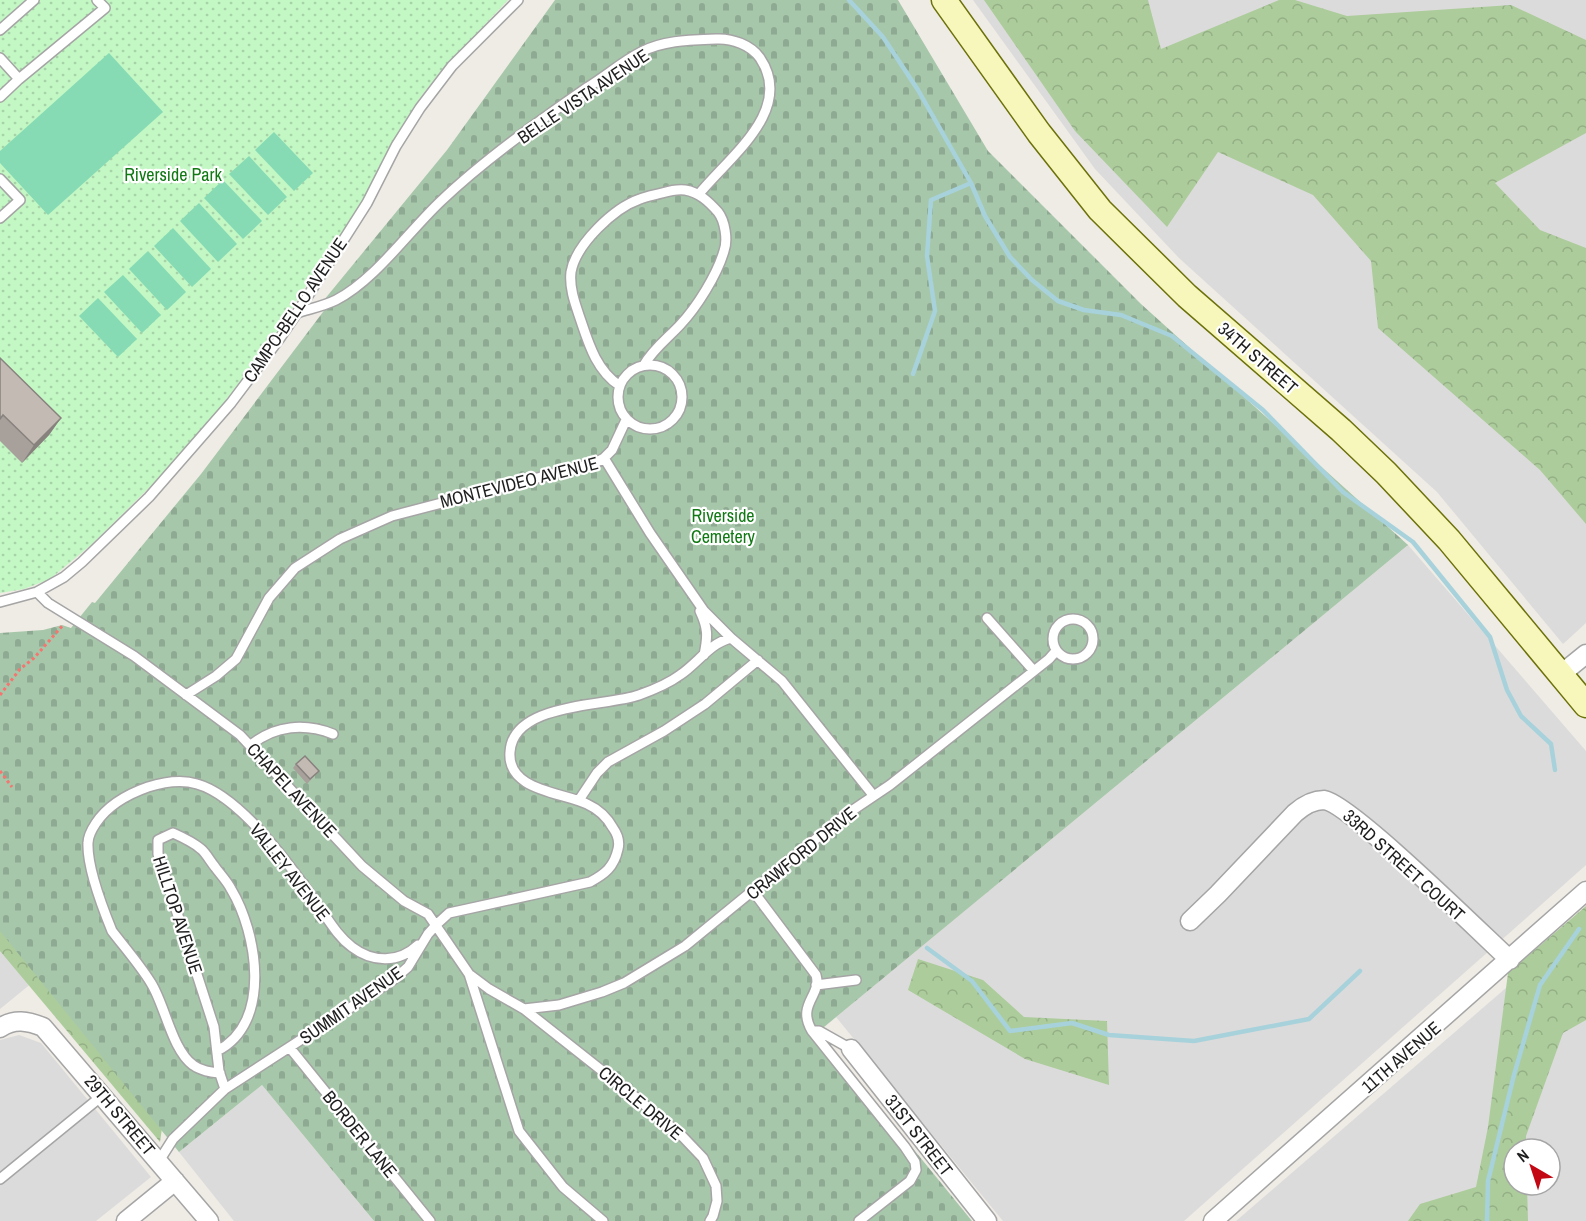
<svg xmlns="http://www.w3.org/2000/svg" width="1586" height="1221" font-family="'Archivo Narrow',sans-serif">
	<defs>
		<pattern id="forest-crowns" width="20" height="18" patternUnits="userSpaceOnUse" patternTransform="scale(1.5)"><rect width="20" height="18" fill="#accc9b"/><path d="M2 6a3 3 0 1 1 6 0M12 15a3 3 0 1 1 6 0" fill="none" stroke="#94af85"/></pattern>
		<pattern id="cemetery-stones" width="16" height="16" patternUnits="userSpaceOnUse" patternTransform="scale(1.5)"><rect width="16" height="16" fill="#a7c7aa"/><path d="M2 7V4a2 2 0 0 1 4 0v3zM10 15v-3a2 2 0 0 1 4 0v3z" fill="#8faa92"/></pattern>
		<pattern id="park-dots" width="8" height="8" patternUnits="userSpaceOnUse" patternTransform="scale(1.5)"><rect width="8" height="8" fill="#c3f7c4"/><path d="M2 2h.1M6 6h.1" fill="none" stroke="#a7d3a8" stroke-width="1.8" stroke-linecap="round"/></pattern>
	</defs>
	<rect width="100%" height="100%" fill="#efebe5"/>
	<!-- residential -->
	<path fill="#dcdbdb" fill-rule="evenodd" d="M973,0h613v623l-23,21 -126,-152 -258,-234 -84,-89z
		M1408,545l178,206v114l-402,356h-181l-167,-204z
		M1586,915v306h-350l285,-246zM1514,1149h36v36h-36z
		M0,931l38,47 -38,31z
		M19,1035l22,8 110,134 -55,44h-96v-181z
		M262,1085l112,136h-140l-55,-69z"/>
	<!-- forest -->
	<path fill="url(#forest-crowns)" d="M984,0h164l13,49 118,-49h16l52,16 164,-11 75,35v93l-91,50 45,47 46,18v276l-46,-54 -162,-142 -7,-67 -58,-66 -95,-43 -51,75 -92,-96z
		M0,897l164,217 -4,28 -160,-191z
		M1586,906v114l-23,13 -37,103v13h-12v36h13l1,36h-120l12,-17 56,-17 12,-60 20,-154z
		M918,959l65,21 41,37 83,4 2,64 -84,-26 -117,-69z"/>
	<!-- cemetery -->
	<path fill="url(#cemetery-stones)" d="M555,0h343l90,151 153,153 267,241 -590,487 154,189h-598l-112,-136 -83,67 -179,-221v-298l43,-3 19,-5 9,3 21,-26 3,1 106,-129 125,-166 -2,-8 123,-150z"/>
	<!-- park -->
	<path fill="url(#park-dots)" d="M0,0h508l-68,72 -21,27 -28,45 -33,66 -40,56 -41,67 -58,76 -47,56 -81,80 -41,34 -26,10 -24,4z"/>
	<!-- pitch -->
	<path fill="#86dbb5" d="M109,53l54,59 -115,103 -48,-52v-12z
		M274,132l39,41 -19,18 -39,-41z
		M249,156l38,41 -19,18 -39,-41z
		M223,180l39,41 -19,18 -39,-41z
		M199,203l38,41 -19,18 -38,-41z
		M173,228l38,41 -19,18 -38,-41z
		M148,251l38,41 -19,18 -38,-41z
		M123,275l38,40 -19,18 -38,-41z
		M98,298l39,41 -19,18 -39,-41z"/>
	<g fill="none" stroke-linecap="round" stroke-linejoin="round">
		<!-- stream -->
		<path stroke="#a7d2db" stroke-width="4.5" d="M849,0l34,37 35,53 53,93 14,33 25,41 22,23 26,21 26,9 37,5 51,21 91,74 80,82 70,50 77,95 17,53 14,26 30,28 4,26
			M913,374l22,-63 -8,-55 4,-56 40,-17
			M927,948l45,33 38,50 62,-8 37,12 85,6 115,-22 51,-48
			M1487,1221l1,-40 26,-106 26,-90 39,-56"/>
		<defs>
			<path id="lane" d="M0,30l34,-30
				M0,58l19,21 86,-71 -8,-8
				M0,97l19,-18
				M0,179l20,21 -20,18
				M297,313c12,-4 27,-7 39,-13 39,-20 73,-69 105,-99 43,-41 98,-80 147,-114 18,-11 35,-26 53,-35 23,-12 51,-12 75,-13 16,-1 35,6 44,19 35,52 -31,99 -61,136
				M618 397a32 32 0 1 1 64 0a32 32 0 1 1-64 0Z
				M620,386c-23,-15 -31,-41 -39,-65 -5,-15 -12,-32 -10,-49 5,-28 43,-64 69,-73 8,-3 15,-4 22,-6 7,-2 16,-4 23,-3 14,2 24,12 33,22 7,9 10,28 6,39 -7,24 -27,56 -44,74 -12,13 -27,24 -36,40
				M604,458l8,-8 14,-30
				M37,592l11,11 86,53 106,79 122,131 42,35 24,13 41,60 20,15 35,20 110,87 49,41 20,21 13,28 1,15 -4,15 -3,5
				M0,602l37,-10 27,-15 18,-15 67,-65 82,-94 49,-65 17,-25 70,-110 29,-57 24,-38 32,-42 66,-66
				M700,611c8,17 8,25 4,44
				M987,618l47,53
				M1053 639a20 20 0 1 1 40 0a20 20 0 1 1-40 0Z
				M186,695l30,-19 20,-17 33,-61 26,-30 45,-29 52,-23 203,-53 9,-5 46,75 54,78 27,27 51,43 91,114
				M251,745c24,-20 54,-22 82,-11
				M579,800l18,-27 11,-11 56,-31 41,-27 53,-44
				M753,891l63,84c6,21 -20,29 -4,56l93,116 10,15 1,8 -6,11 -51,40
				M469,974l50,157 44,56 40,34
				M816,985l40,-5
				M524,1009l35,-4 43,-13 22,-9 61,-37 159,-130 46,-31 159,-126 7,-8
				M812,1031h7l32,18
				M290,1048l140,173
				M217,1051c56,-28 40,-119 14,-162 -4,-8 -11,-15 -16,-22 -5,-6 -9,-14 -14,-18 -8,-7 -19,-12 -28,-16l-15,7v14l56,173 5,44 6,18
				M220,1073c-9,-1 -19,-2 -27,-8 -21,-15 -28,-60 -42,-82 -11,-18 -26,-35 -39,-52 -9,-22 -25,-64 -24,-88 0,-7 4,-14 8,-20 12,-18 32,-29 52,-36 16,-5 33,-8 49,-3 43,12 93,81 118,117 12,16 21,34 37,46 21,16 47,16 66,-2
				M159,1161l14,-22 52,-50 168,-109 15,-13 20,-33 9,-10 12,-11 141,-31c15,-8 24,-15 28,-33 2,-8 0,-14 -5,-21 -6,-11 -15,-19 -26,-24 -25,-12 -80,-13 -77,-52 3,-50 95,-45 129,-57 14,-5 29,-11 41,-20 18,-12 30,-32 51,-37
				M0,1179l103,-84"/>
			<path id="street" d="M1560,675l26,-21
				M1190,921l28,-27 77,-81c8,-7 18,-13 29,-13 24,2 160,136 186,160
				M0,1028c14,-10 28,-7 43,-1l166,194
				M851,1049l136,172
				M126,1221l49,-40
				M1213,1221l373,-330"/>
			<path id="secondary" d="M944,0l95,133 61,77 87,86 154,134 45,43 63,67 137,165"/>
		</defs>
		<!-- lane casing -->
		<use href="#lane" stroke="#a5a5a5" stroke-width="12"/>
		<!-- street casing -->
		<use href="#street" stroke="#a5a5a5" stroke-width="21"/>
		<!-- secondary casing -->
		<use href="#secondary" stroke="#6c7109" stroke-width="27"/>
		<!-- path -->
		<path stroke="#f47670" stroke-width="3" stroke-dasharray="3 3" stroke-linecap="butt" d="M0,695l20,-26 14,-11 29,-33
			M0,771l12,16"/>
		<!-- lane -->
		<use href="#lane" stroke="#fff" stroke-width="9"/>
		<!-- street -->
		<use href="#street" stroke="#fff" stroke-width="18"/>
		<!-- secondary -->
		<use href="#secondary" stroke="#f7f6bb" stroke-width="24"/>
	</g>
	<!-- wall -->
	<path fill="#a8a09b" d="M0,358l61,60 -12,17 -27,28 -22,-22z
		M296,764l23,7 -12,13 -14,-16z"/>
	<!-- shaded-wall -->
	<path fill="#88827e" d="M61,418l-12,17 -27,28 12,-18z"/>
	<!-- building -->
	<path fill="#c3bab4" stroke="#88827e" stroke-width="1.5" d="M0,358l61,60 -27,27 -31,-30 -3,4z
		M305,756l14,15 -9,8 -14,-15z"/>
	<g text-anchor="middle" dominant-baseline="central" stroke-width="4.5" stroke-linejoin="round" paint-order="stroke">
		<!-- street labels -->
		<g font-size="18" fill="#1e1e1e" stroke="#fff">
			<text transform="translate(583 96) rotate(-34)">BELLE VISTA AVENUE</text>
			<text transform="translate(295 310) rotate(-56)">CAMPO-BELLO AVENUE</text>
			<text transform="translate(1258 358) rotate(41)">34TH STREET</text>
			<text transform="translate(519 482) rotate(-14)">MONTEVIDEO AVENUE</text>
			<text transform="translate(292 790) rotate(47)">CHAPEL AVENUE</text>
			<text transform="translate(801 853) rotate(-39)">CRAWFORD DRIVE</text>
			<text transform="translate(1404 865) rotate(42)">33RD STREET COURT</text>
			<text transform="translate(290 872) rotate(52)">VALLEY AVENUE</text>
			<text transform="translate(178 915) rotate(72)">HILLTOP AVENUE</text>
			<text transform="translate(351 1005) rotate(-35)">SUMMIT AVENUE</text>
			<text transform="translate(1401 1057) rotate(-41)">11TH AVENUE</text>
			<text transform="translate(641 1103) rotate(40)">CIRCLE DRIVE</text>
			<text transform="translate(120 1115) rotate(50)">29TH STREET</text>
			<text transform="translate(360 1134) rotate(51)">BORDER LANE</text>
			<text transform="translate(919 1135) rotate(52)">31ST STREET</text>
		</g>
		<!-- park labels -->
		<g font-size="18" fill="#107913" stroke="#fff">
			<text x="173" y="174">Riverside Park</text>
			<text x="723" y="515">Riverside<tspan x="723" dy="21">Cemetery</tspan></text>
		</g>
	</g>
	<!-- north arrow -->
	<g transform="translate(1532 1167) rotate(321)"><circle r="28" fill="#ffffff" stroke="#a5a5a5" stroke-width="1.5"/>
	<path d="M0-4.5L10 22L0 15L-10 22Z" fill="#c40813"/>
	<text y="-9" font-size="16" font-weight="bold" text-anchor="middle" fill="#1e1e1e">N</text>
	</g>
</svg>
